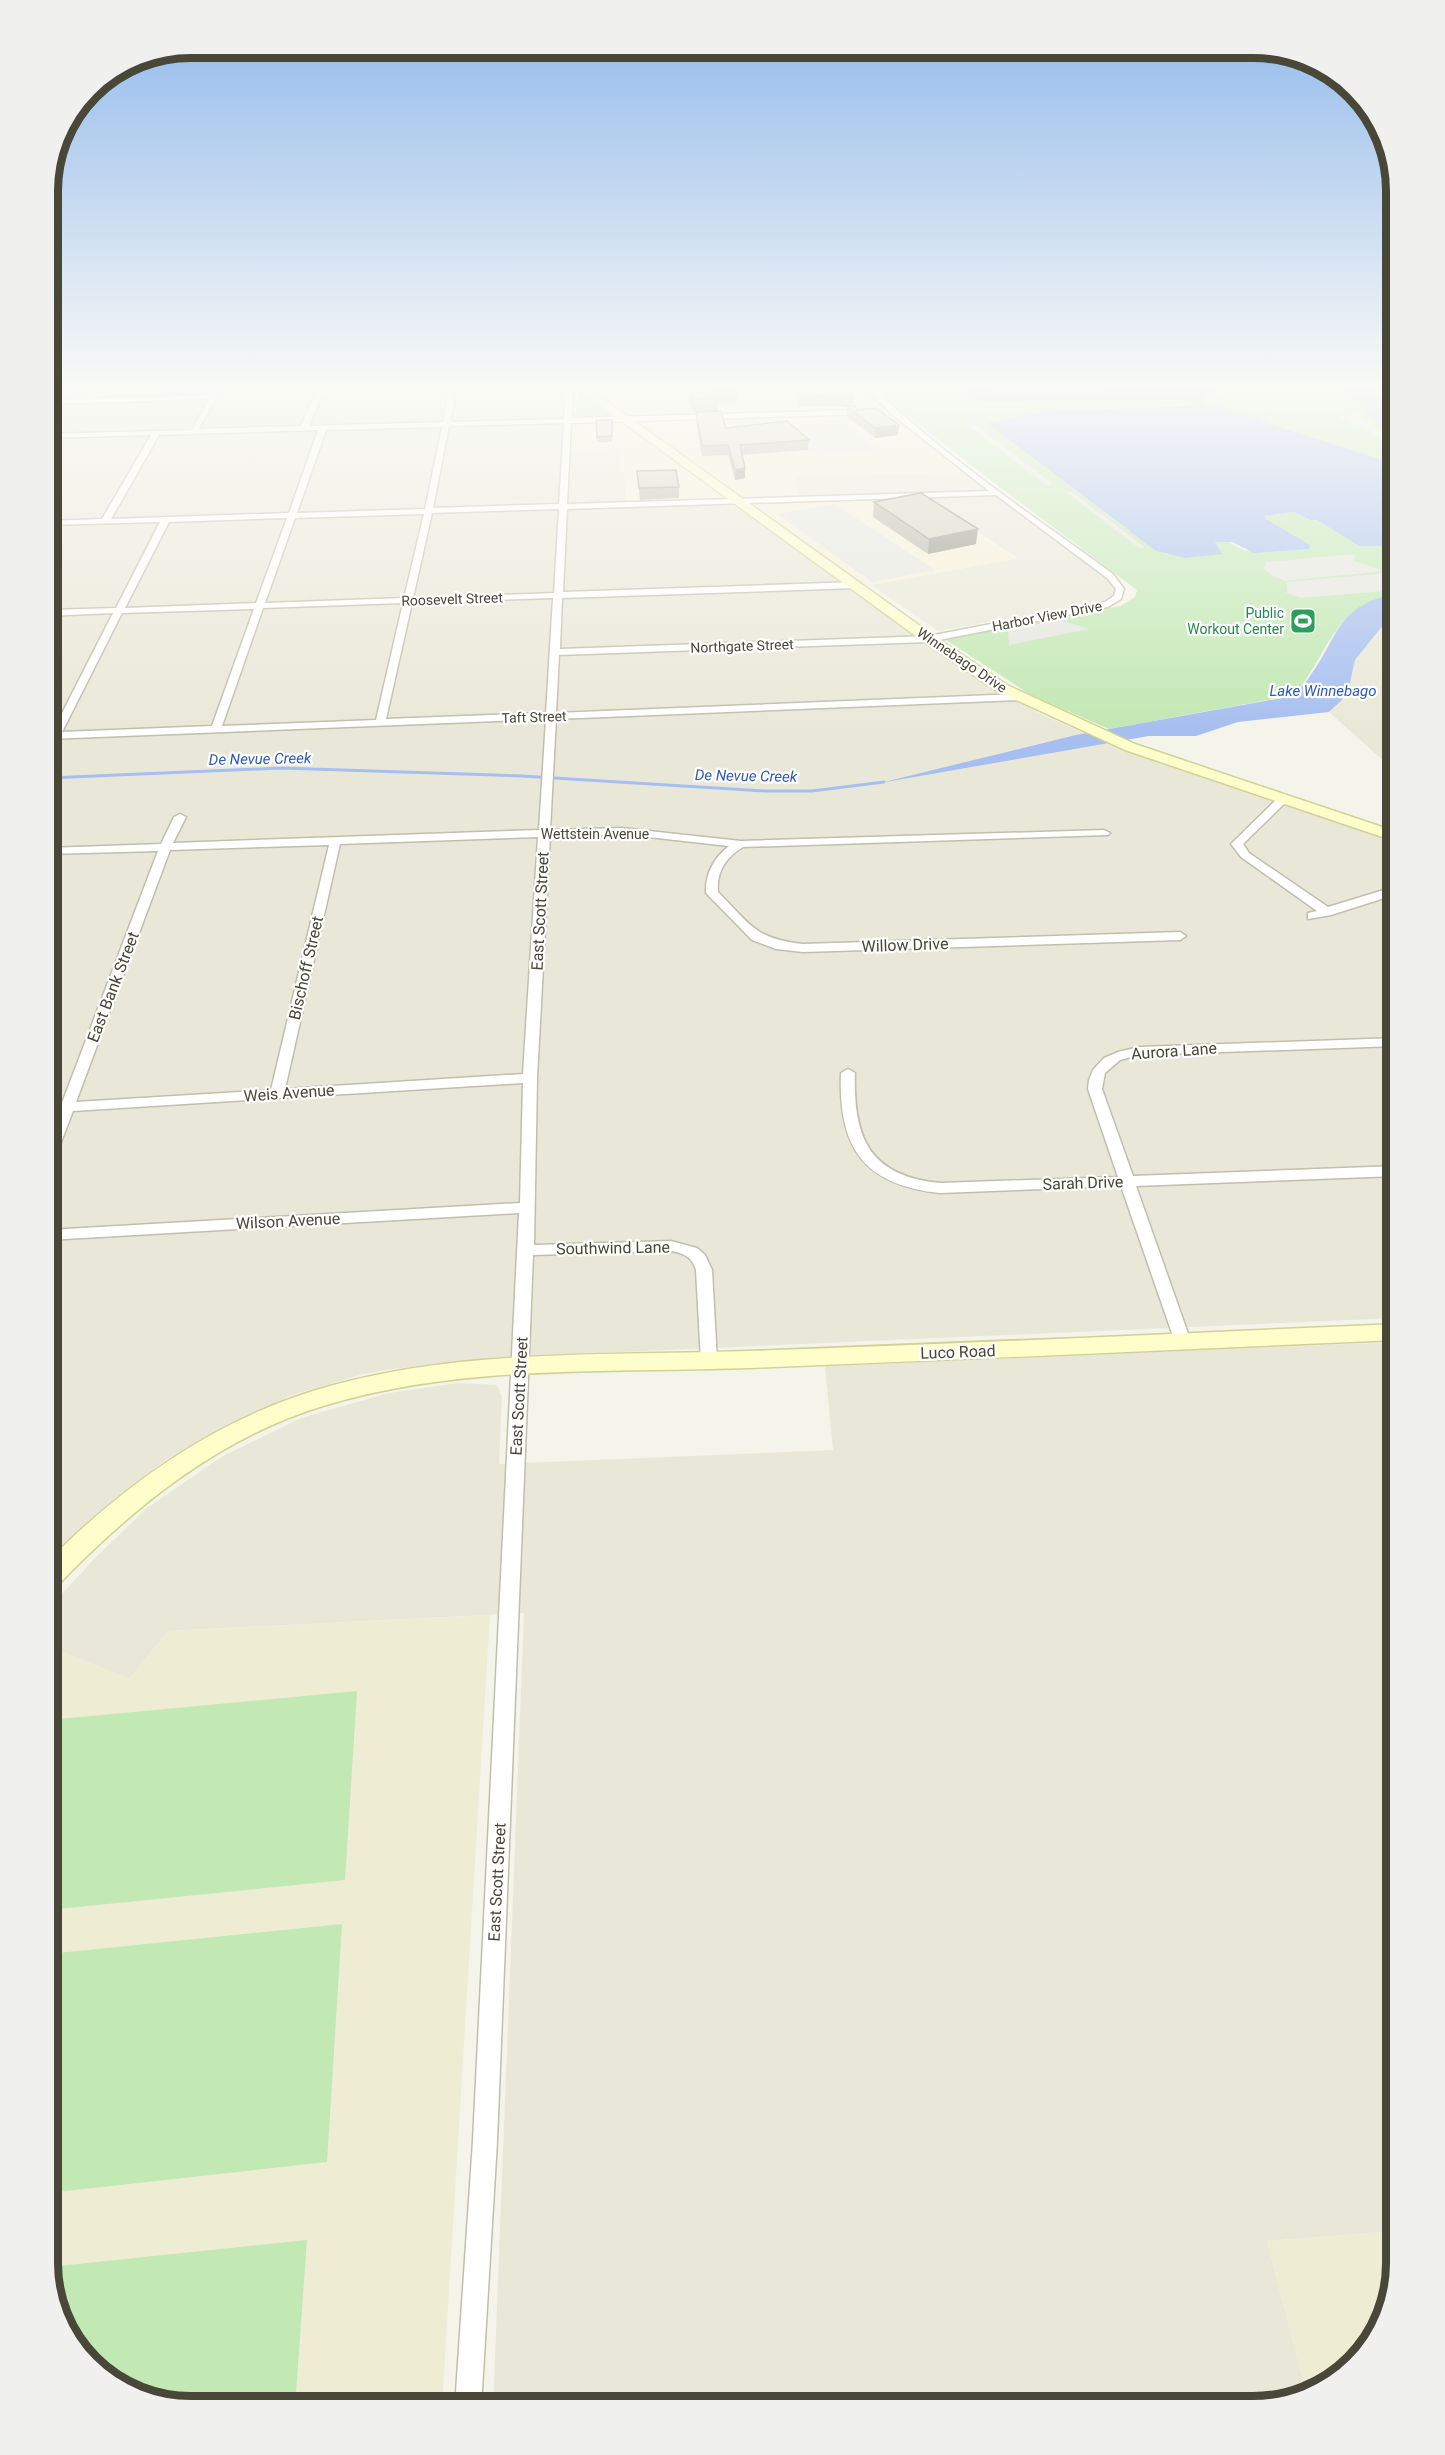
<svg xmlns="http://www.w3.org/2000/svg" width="1445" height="2455" font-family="Roboto,sans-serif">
	<rect width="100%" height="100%" fill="#f5f4ea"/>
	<!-- residential -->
	<path fill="#e9e8d8" d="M48,385h518l-4,64 59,-1 -1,23h4l3,36 94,-2 18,2 220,159 77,46 93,41 268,89v476l-890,39 -115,12 -32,6 -71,21 -123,64 -47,36 -71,69z
		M590,385h74l3,22 -45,1z
		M964,472l151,113 4,7 -18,10 -163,29 -67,-46 147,-27 -103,-65 -115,4 -7,-20z
		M1384,624l13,1v148l-68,-61 8,-6 12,-19 6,-27z
		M1397,1342v889l-130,10 40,154 -53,12h-761l31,-794 -356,18 -39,48 -81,-33v-37l49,-53 50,-48 76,-52 78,-38 88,-25 69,-10 39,2 5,11 -3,68 334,-14 -8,-84z"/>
	<!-- commercial -->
	<path fill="#f6f1d6" d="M664,385h203l102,87 -176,5 8,23 115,-4 101,63 -159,28 -117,-85 -115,3 -2,-33 -5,-1 2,-23 -55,1 1,-29 57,-1 -13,-10 56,-2z"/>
	<!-- education -->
	<path fill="#eeedd4" d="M490,1615l-48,792h-260l-71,-24 -48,-56 -15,-63v-618l81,33 39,-48z
		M1397,2231v33l-24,79 -56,49 -10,3 -40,-154z"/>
	<!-- green -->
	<path fill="#c2e8b3" d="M876,385h81l6,7 21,10 205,-3 5,5 -143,7 -64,12 138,105 42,27 58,-15 20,11 65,-6 -44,-25 -1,-4 29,-4 16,8h7l42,26h38v47c-64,13 -66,56 -102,102l-186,34 -78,-34 -85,-55 174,-34 15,-9 2,-7 -169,-127 -71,-56z
		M983,385h195l3,2 -162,5h-27z
		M1244,385h94l21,18 5,9 33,26v26l-190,-60 -7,-8 24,-3z
		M579,392l29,21v2l-36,1 4,-6z
		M357,1691l-12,189 -297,30v-190z
		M342,1924l-15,238 -279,31v-239z
		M307,2240l-12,167h-113l-71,-24 -48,-56 -14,-60z"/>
	<!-- parking -->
	<path fill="#e6e6e1" d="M1351,413h7l36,29 3,9 -29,-20 -29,-14z
		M778,418l9,6 56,-4 37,31 -67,3 -17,-15 -49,-3 -20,-16z
		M968,425h7l78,59 -7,1z
		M1066,492h6l73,55 -6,1z
		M835,504l100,66 -63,12 -94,-68z
		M1355,554l-1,7 30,10 -99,10 -14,-6 -7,-6 2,-7z
		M1387,573l10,17 -96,8 -14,-5v-11z
		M1061,620l28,9 -80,16 -1,-15z"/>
	<!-- water -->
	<path fill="#a7bff0" d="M957,385h26l9,7h27l225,-7 -43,12 6,7 190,60v82h-38l-42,-26h-7l-16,-8 -29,4 1,3 44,26 -1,4 -55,4 -22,-11h-17l7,12 -37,4 -29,-7 -169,-128 64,-12 135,-5 8,-2 -5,-5 -205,3 -23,-8 2,-2z
		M1338,385h59v53l-33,-26 -5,-9z
		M1397,593v32l-13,-1 -29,36 -6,27 -8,14 -12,11 -91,10 -42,14h-47l-269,47 196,-48 212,-38c10,-3 14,-11 20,-18 32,-43 27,-73 89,-86z"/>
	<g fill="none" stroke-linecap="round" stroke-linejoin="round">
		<!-- stream -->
		<path stroke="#a7bff0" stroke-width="3" d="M48,778l233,-10 241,8 243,15h47l72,-9"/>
		<defs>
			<path id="street" d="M52,385h7l-11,13v-7z
				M216,385h7l-24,44 102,-3 18,-41h7l-17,41 134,-4 7,-37h7l-7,37 114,-3 2,-34h7l-1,33 295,-8 4,2 -4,2 -296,9 -4,81 422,-13 -99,-78 -26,-28h7c73,72 160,129 242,189l11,15 -3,10 -13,8 -179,35 -370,13 -3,58 464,-19 5,3 -5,3 -464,19 -6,111 71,-2 120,13 363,-11 6,3 -2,2 -365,12c-17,10 -27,25 -25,45 32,32 37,47 85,52l377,-12 6,4 -6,4 -377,12 -27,-3 -24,-9 -46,-47c-1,-19 8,-35 23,-47l-108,-12 -71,3 -13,241 -3,167 137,-4 26,7 8,7 7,15 5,91 -2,4h-12l-2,-4 -5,-91c-4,-13 -12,-17 -25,-19l-138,4 -36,886 -16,266h-26l18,-266 46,-928 -471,27v-10l472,-27 3,-120 -450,28 -18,47 -7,5v-24l10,-27h-10v-8l14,-1 96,-252 -110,3v-6l113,-4 13,-27 6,-3 6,3 -13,26 366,-13 7,-111 -498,20v-6h4l61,-120 -65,3v-6l68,-2 44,-86 -112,3v-4l54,-2 49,-84 -103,3v-4l144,-4 17,-31 -161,5v-4l163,-5zM564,423l-5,81 -126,4 16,-82zM442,427l-17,82 -128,4 29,-83zM318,430l-29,83 -178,6 48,-84zM996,495l111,83 9,11 -2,7 -9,6 -176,34 -369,13 2,-51 294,-10 4,-3 -4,-3 -293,10 4,-83zM559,509l-5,84 -141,5 19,-85zM424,514l-20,84 -139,5 30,-85zM287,518l-31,85 -131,5 44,-86zM553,598l-7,115 -160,6 26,-116zM403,603l-27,117 -154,6 41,-118zM254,609l-42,117 -150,6 60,-119zM538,837l-15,237 -238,15 55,-245zM329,845l-58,245 -195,12 94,-252z
				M1282,797l4,1v4l-43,42 6,9 79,54 69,-21v8l-66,21 -23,4v-6l9,-2 -76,-54 -10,-13 47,-46z
				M1397,1038v8l-258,9 -19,5 -15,13 -3,16 31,87 264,-10v10l-261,10 55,156 -2,4h-12l-2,-4 -54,-156 -181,7c-76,-8 -102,-45 -99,-120l7,-4 7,4c-2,66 15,103 85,110l178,-6 -30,-88 1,-9 4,-10 11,-12 14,-6 21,-5z"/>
			<path id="secondary" d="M572,385h12l350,251 73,49 128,59 262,88v10l-272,-92 -128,-59 -73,-49z
				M1397,1324v16c-216,9 -432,20 -648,28 -141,5 -289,-4 -426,38 -105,32 -191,102 -266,180l-9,3v-28c75,-75 162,-138 265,-170 140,-43 289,-35 435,-40 216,-7 433,-18 649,-27z"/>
		</defs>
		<!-- street casing -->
		<use href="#street" stroke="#c0bfac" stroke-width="3"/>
		<!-- secondary casing -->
		<use href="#secondary" stroke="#d1d197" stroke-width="3"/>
		<!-- street -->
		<use href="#street" fill="#fff" fill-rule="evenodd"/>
		<!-- secondary -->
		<use href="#secondary" fill="#fdfeca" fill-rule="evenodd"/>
	</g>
	<!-- wall -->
	<path fill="#b8b5a4" d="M689,385l49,4 -1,14h-19v8l8,17 83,12 -1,10 -66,5 3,13v10l-10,2 -7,-25 -26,1 -6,-35v-9h-3l-4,-14z
		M796,385h44l13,13 -1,8 5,4 41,25 -23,3 -28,-21v-10l-24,-1 -24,1 -3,-13z
		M596,420h16v22h-15z
		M637,471l42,16v11l-39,2z
		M874,502l102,42 -48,10 -55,-37z"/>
	<!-- shaded-wall -->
	<path fill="#969486" d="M899,425l-1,10 -23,3v-10z
		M745,468v10l-10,2v-10z
		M978,529l-2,15 -48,10 1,-15z"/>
	<!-- building -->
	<path fill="#d6d3bf" stroke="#969486" stroke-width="1.5" d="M690,385h47l1,4 -23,1 3,8 -25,1z
		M796,385h44l9,1 4,12 -30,-2 -23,1z
		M847,406h8l2,4 19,-2 23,17 -24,3z
		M721,411l5,17 61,-7 22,19 -69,5 5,23 -10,2 -7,-25 -26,1 -6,-34z
		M596,420h16v16l-15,1z
		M676,470l3,17 -40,1 -2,-17z
		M921,493l57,36 -49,10 -55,-37z"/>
	<!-- sky -->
	<linearGradient id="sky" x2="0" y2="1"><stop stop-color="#8eb8eb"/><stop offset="0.53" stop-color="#fafaf6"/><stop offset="1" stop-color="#fafaf6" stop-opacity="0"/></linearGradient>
	<rect width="1445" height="729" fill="url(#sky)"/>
	<!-- icons -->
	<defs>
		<symbol id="stadium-square" viewBox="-11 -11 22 22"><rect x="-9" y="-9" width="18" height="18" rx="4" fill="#2e9e5b" stroke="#fff"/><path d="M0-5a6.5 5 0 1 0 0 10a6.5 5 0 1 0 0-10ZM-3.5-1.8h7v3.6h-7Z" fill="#fff"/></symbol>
	</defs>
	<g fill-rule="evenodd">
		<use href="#stadium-square" x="1288" y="606" width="30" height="30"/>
	</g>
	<g text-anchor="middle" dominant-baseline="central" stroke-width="4.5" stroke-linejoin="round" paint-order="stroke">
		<!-- far-street labels -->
		<g font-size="14" fill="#494738" stroke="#fff">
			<text transform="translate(452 599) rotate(-2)">Roosevelt Street</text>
			<text transform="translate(1047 616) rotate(-11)">Harbor View Drive</text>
			<text transform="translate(742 646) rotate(-2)">Northgate Street</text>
			<text transform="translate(962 660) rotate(34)">Winnebago Drive</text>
			<text transform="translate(534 717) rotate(-2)">Taft Street</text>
			<text x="595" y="834">Wettstein Avenue</text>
		</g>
		<!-- far-leisure labels -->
		<g font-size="14" fill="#27864d" stroke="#fff" text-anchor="end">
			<text x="1284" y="613">Public<tspan x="1284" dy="16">Workout Center</tspan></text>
		</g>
		<!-- far-water labels -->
		<g font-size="15" font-style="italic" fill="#305ab5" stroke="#fff">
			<text x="1323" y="691">Lake Winnebago</text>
			<text transform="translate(260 759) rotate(-1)">De Nevue Creek</text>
			<text transform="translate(746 776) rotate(1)">De Nevue Creek</text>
		</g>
		<!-- street labels -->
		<g font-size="16" fill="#494738" stroke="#fff">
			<text transform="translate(540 911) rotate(-87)">East Scott Street</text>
			<text transform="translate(905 945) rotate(-2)">Willow Drive</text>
			<text transform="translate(306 968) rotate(-77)">Bischoff Street</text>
			<text transform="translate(113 987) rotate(-69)">East Bank Street</text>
			<text transform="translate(1174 1051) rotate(-4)">Aurora Lane</text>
			<text transform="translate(289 1093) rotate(-4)">Weis Avenue</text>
			<text transform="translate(1083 1183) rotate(-2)">Sarah Drive</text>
			<text transform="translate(288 1221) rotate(-3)">Wilson Avenue</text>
			<text transform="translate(613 1248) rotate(-1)">Southwind Lane</text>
			<text transform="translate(958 1352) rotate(-2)">Luco Road</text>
			<text transform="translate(519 1396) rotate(-87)">East Scott Street</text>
			<text transform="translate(497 1882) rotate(-87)">East Scott Street</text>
		</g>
	</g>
	<!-- crop -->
	<path d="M0 0H1445V2455H0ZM191 58H1253A133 133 0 0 1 1386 191V2263A133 133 0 0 1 1253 2396H191A133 133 0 0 1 58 2263V191A133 133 0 0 1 191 58Z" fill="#f0f0ef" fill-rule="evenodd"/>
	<path fill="none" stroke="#494738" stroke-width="8" d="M191 58H1253A133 133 0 0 1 1386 191V2263A133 133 0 0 1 1253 2396H191A133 133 0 0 1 58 2263V191A133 133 0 0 1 191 58Z"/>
</svg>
